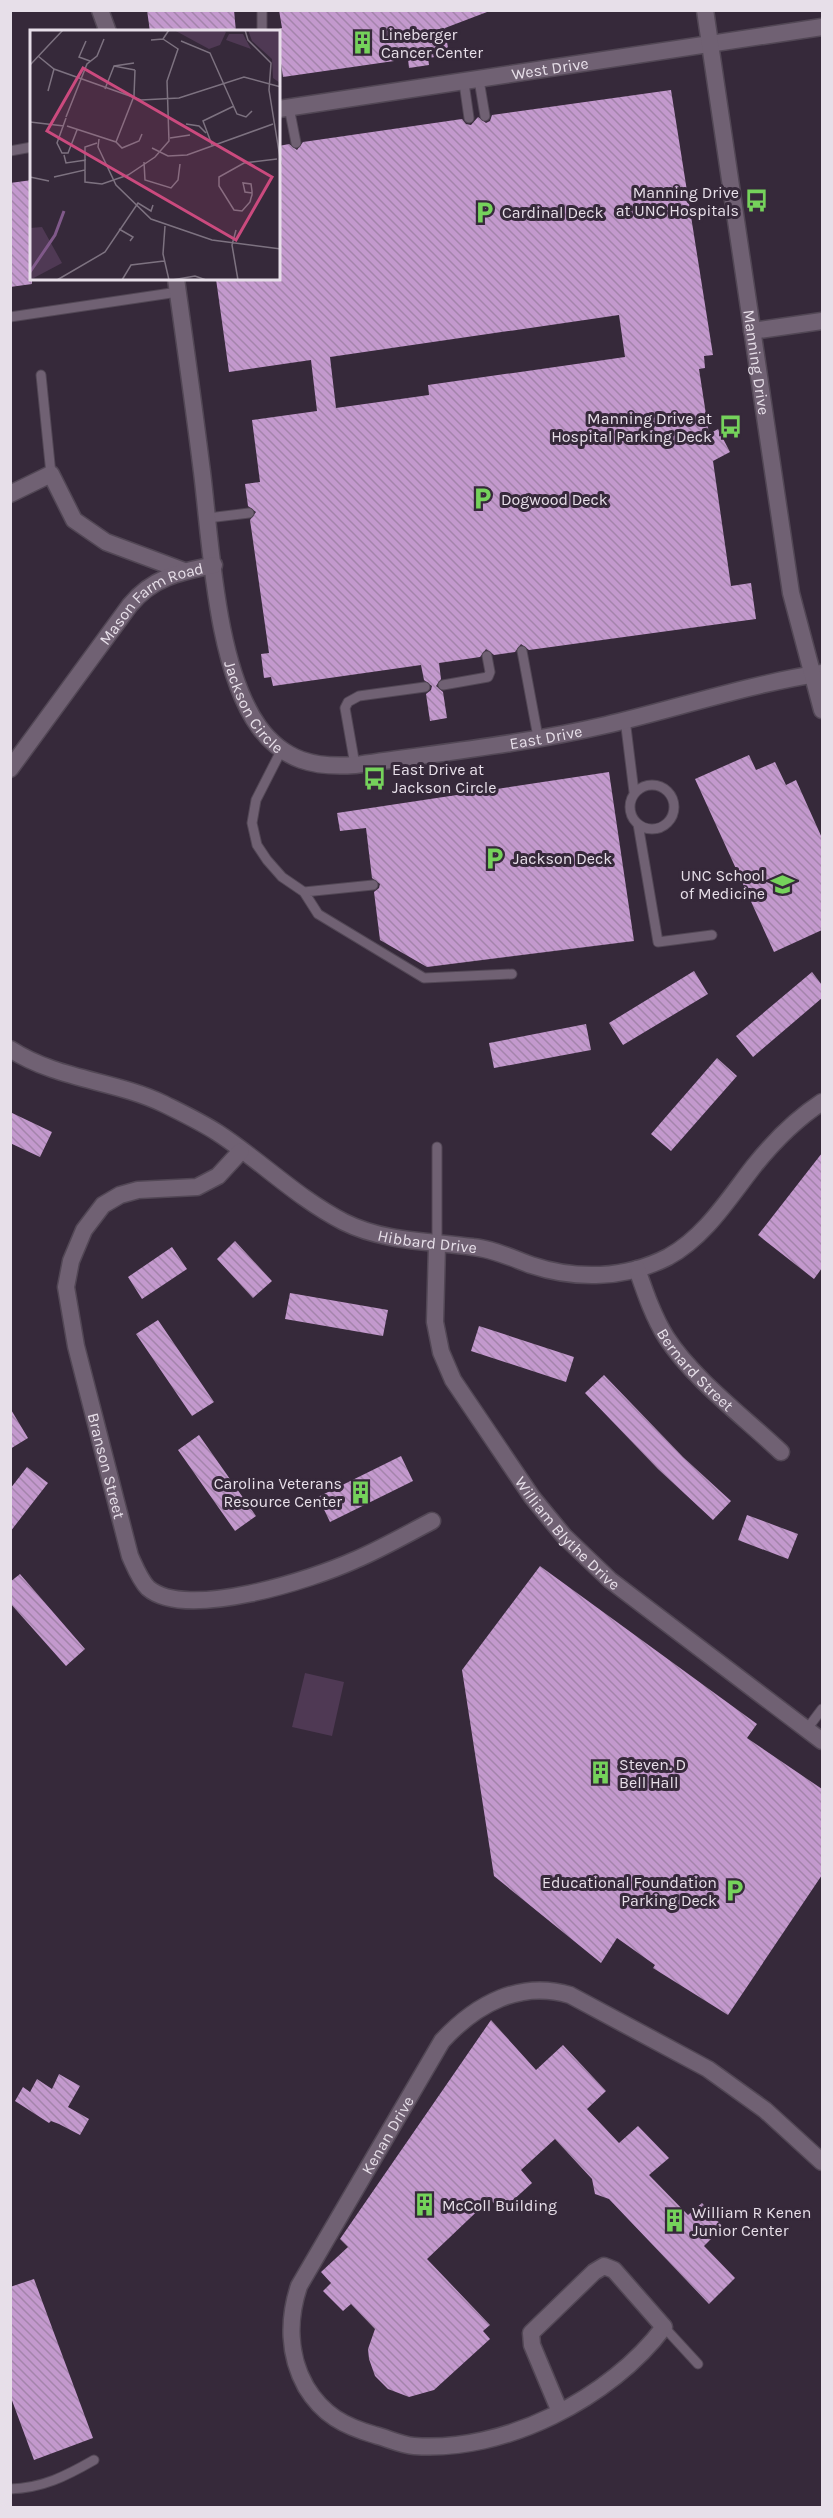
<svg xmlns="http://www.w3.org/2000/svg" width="833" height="2518" font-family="Karla,sans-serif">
	<defs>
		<pattern id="building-back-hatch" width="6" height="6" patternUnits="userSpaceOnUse" patternTransform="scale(1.5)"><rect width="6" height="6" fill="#c399cd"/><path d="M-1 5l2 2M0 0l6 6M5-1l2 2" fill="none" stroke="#a484ab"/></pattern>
	</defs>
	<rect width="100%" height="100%" fill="#36293a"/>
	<!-- park -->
	<path fill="#4f3954" d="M305,1673l39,9 -12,54 -40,-9z"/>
	<!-- building -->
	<path fill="url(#building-back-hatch)" fill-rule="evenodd" d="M147,10h87l2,22h-86z
		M279,10h207l1,2 -42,16 4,27 -21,3 1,7 -20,3 -1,-9 -125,18 -4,-27v-21l3,-1z
		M671,90l42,265 -9,1 1,12 -6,1 10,65 9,-5 12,23 -17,9 18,125 20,-3 5,36 -227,31 -8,-6 -6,8 -21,3 -8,-6 -6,8 -41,6 2,16 -5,7 7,6 4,26 -17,3 -4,-27 5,-4 1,-4 -8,-6 -3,-15 -148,21 -2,-9 -7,1 -3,-24 8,-1 -19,-133 6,-8 -8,-6 -3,-22 15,-2 -8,-62 65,-9 -6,-51 -82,12 -13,-93h63v-133l10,-2 8,6 6,-8 159,-23 4,5 5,1 7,-8 8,6 4,-2 2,-6zM619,315l6,42 -197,28 1,10 -93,13 -6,-51z
		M32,180v104l-22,3v-104z
		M749,755l7,15 19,-8 11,23 10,-5 26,58v92l-48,22 -79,-173z
		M609,772l25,169 -207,26 -47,-27 -6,-48 5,-4 1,-4 -8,-6 -6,-50 -26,3 -3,-18z
		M694,971l14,23 -85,51 -14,-22z
		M812,972l10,13v13l-69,59 -17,-21z
		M586,1024l5,26 -97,18 -5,-25z
		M717,1058l20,18 -66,75 -20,-17z
		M10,1112l42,20 -12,25 -30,-14z
		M822,1153v115l-8,11 -56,-44z
		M235,1241l37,40 -19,17 -36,-39z
		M172,1247l15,22 -45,30 -14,-22z
		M290,1293l98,17 -5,26 -98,-17z
		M158,1320l56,82 -22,14 -56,-82z
		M479,1326l95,31 -8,25 -95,-31z
		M604,1375l79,82 48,44 -18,19 -55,-51 -73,-76z
		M10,1408l18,30 -18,11z
		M199,1435l57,81 -21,15 -57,-81z
		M401,1456l12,25 -83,41 -12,-25z
		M27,1467l21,16 -38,49v-43z
		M747,1515l51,19 -10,25 -50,-19z
		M540,1566l217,158 -10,14 75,51v86l-94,140 -75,-47 2,-3 -38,-27 -16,25 -107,-87 -32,-206z
		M20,1574l65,75 -19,17 -56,-63v-21z
		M491,2020l45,50 27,-25 43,46 -19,18 32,34 19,-17 31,32 -20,17 39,40 14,-12 21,24 -19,19 31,32 -26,26 -100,-105 -14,-5 -3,-15 -37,-40 -34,31 11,13 -31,28 -11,-12 -63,60 63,66 -7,6 7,8 -56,51 -25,7 -21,-8 -13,-13 -6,-17 -1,-10 7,-20 -24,-25 -8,7 -20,-20 8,-8 -10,-11 27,-25 -8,-8z
		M59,2074l21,12 -12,21 21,12 -9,16 -21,-11 -8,-3 -2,2 -34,-22 8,-14 7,5 7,-13 15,10z
		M34,2279l59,159 -59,22 -24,-65v-108z"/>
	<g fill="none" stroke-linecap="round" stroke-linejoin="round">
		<defs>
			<path id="service" d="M262,32v-22
				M479,80l6,36
				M464,83l5,35
				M289,107l7,36
				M10,151l22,-4
				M10,317l168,-25
				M41,375l10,99
				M208,518l41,-5
				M522,651l16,86
				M443,685l45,-8 2,-5 -3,-16
				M625,719l9,73
				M282,749l-26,51 -4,23 5,22 10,15 15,17 22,15 14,22 106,64 88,-4
				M355,765l-10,-57 3,-6 11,-6 66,-9
				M630 807a22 22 0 1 1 44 0a22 22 0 1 1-44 0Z
				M638,824l20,118 54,-7
				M304,892l69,-7
				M437,1147v98
				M807,1729l15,-20
				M664,2327l34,37
				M10,2489c33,-1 56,-13 84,-29"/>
			<g id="minor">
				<path d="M100,10l8,22"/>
				<path id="s1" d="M279,109l543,-82"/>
				<path id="s2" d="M176,279c9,64 18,129 26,193 9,73 14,195 57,255 25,34 56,41 96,38 83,-12 169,-21 251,-40 72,-17 143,-41 216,-52"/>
				<path d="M752,331l70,-10"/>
				<path d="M10,494l41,-20 23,46 32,22 78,29"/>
				<path id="s3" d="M10,769l120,-164c23,-28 50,-33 84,-40"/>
				<path id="s4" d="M10,1049c48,31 104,31 154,55 18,9 37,18 54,29 43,28 79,65 126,89 40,20 86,19 129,25 20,2 39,11 58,18 45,15 94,14 137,-8 37,-20 61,-59 86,-91 20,-25 42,-47 68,-64"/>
				<path id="s5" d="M241,1151l-23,25 -21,11 -59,3 -18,5 -17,10 -19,25 -13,31 -5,26 10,59 54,210c5,11 10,24 18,32 38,33 165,-9 207,-28 26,-11 52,-26 77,-39"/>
				<path id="s6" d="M437,1245l-2,77 6,30 12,28 79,117 32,39 46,44 212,161"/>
				<path id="s7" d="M637,1269c8,23 16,47 29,68 27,42 78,80 115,115"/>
				<path id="s8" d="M560,2412l-28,-67 -1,-12 63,-61 10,-6 10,4 50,57c-53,71 -160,126 -250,119 -13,-1 -27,-8 -39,-11 -31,-9 -52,-20 -69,-48 -18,-32 -18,-68 -7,-101l143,-245c34,-37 78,-61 128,-46l138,74 57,41 57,52"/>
			</g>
			<g id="tertiary">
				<path id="s9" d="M705,10l86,583 31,117"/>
			</g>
		</defs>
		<!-- service casing -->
		<use href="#service" stroke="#524755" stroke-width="11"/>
		<!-- minor casing -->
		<use href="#minor" stroke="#524755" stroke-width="19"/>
		<!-- tertiary casing -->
		<use href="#tertiary" stroke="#524755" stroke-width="19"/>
		<!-- service -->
		<use href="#service" stroke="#706173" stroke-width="9"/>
		<!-- minor -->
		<use href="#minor" stroke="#706173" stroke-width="16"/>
		<!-- tertiary -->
		<use href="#tertiary" stroke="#706173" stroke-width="16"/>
	</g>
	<!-- icons -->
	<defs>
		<symbol id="building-bare" viewBox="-9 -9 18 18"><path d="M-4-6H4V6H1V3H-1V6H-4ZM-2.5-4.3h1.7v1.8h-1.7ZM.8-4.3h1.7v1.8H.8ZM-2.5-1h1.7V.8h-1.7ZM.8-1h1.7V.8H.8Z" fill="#75d25b" stroke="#36293a" stroke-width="2.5" paint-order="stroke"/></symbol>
		<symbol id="bus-bare" viewBox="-9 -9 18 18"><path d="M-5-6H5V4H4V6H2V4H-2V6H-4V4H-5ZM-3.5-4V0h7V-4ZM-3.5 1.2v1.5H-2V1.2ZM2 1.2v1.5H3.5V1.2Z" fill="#75d25b" stroke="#36293a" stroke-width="2.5" paint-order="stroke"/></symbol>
		<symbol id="parking-bare" viewBox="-9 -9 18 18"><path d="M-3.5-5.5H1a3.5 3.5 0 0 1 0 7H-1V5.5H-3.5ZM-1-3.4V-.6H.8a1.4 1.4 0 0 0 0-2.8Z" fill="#75d25b" stroke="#36293a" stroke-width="2.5" paint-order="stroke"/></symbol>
		<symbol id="university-bare" viewBox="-9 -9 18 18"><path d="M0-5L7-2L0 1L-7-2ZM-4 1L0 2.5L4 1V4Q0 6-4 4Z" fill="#75d25b" stroke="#36293a" stroke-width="2.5" paint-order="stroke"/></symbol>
	</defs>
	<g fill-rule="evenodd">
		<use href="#building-bare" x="346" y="26" width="33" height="33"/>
		<use href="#bus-bare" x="740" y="184" width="33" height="33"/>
		<use href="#parking-bare" x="468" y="196" width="33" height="33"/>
		<use href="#bus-bare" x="714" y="410" width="33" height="33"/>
		<use href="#parking-bare" x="466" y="482" width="33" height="33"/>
		<use href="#bus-bare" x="358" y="762" width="33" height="33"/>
		<use href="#parking-bare" x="478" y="842" width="33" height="33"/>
		<use href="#university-bare" x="766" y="868" width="33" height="33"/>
		<use href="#building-bare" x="344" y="1476" width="33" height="33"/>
		<use href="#building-bare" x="584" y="1756" width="33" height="33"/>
		<use href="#parking-bare" x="718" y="1874" width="33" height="33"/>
		<use href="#building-bare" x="408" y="2188" width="33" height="33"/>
		<use href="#building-bare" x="658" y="2204" width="33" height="33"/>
	</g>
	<g text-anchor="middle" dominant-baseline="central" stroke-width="6" stroke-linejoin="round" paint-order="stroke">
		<!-- poi labels -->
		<g font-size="16" fill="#e7dfe9" stroke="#36293a" text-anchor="start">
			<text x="381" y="34">Lineberger<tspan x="381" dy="18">Cancer Center</tspan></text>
			<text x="739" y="192" text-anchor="end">Manning Drive<tspan x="739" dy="18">at UNC Hospitals</tspan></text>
			<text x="502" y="212">Cardinal Deck</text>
			<text x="712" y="418" text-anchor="end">Manning Drive at<tspan x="712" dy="18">Hospital Parking Deck</tspan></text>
			<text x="501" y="499">Dogwood Deck</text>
			<text x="392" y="769">East Drive at<tspan x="392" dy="18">Jackson Circle</tspan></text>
			<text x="513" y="858">Jackson Deck</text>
			<text x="765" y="875" text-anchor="end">UNC School<tspan x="765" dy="18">of Medicine</tspan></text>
			<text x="342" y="1483" text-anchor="end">Carolina Veterans<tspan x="342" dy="18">Resource Center</tspan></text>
			<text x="619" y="1764">Steven. D<tspan x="619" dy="18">Bell Hall</tspan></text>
			<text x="717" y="1882" text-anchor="end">Educational Foundation<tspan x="717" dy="18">Parking Deck</tspan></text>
			<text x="442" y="2205">McColl Building</text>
			<text x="692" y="2212">William R Kenen<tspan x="692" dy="18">Junior Center</tspan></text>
		</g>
		<!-- street labels -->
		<g font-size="16" fill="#e7dfe9" stroke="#36293a">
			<text stroke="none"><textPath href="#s1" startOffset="274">West Drive</textPath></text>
			<text stroke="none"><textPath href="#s9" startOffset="356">Manning Drive</textPath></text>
			<text stroke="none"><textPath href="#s3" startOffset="222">Mason Farm Road</textPath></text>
			<text stroke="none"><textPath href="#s2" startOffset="438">Jackson Circle</textPath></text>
			<text stroke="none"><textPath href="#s2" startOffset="760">East Drive</textPath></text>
			<text stroke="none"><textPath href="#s4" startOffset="466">Hibbard Drive</textPath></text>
			<text stroke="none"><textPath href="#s7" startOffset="118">Bernard Street</textPath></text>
			<text stroke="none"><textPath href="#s5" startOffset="430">Branson Street</textPath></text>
			<text stroke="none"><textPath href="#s6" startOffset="330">William Blythe Drive</textPath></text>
			<text stroke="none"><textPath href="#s8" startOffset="964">Kenan Drive</textPath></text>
		</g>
	</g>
	<!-- overview -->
	<g transform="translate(30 30)">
		<rect width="250" height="250" fill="#36293a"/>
		<path d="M144,0h49l3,2 -6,13 -11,4zM199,4h14l8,15 -25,-9z" fill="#4f3954"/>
		<path d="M218,0l32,1v52l-7,-5 -1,-19 -20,-18zM12,197l20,36 -32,17v-52z" fill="#4f3954"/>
		<path fill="none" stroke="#80598a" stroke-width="3" d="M0,242l25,-37 9,-24"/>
		<path fill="none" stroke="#7d7280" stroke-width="1.5" d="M215,0l3,10 23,23 -2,27 12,74M121,10l12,-1 6,-9M56,11l-7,16 11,4M151,11l29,12 27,61 9,3 6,-6M8,26l16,13 87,31 38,-2 65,-21 37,10M0,35l33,-35M84,36l20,-3M75,59l9,-23 21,4M18,61l6,-22M36,87l21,-53 10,-8 7,-17M36,88l-9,25 5,10h6l9,-23M0,92l34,4M156,94l13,2 7,7M37,96l49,16 6,6 17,-7 3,-7M140,108l20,-3M69,109l-1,8 18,38 35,34 61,21 69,9M86,112l18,-46 1,-26M182,115l-9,-24 31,-15M122,118l16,8 19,-1 86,-31M34,125l2,8 20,-3M114,132l1,18 26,8 7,-8 2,-16M55,140v12l17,2 26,-9 27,-18 14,-16 -2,-60 11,-32 -15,-10M0,147l19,4M24,147l31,-7v-23l12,-4M222,163l-7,-1 -2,-9 8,1 1,7v4l-1,3 -1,4 -8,9 -8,-1 -15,-24v-9l25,-14 33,-4M135,196l-2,28 6,26M89,199l14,8 -3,4M206,200l-4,15 6,35M27,250l48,-28 33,-49 13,8 2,-6M92,250l9,-15 33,-4M142,250l23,-4 11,4"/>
		<path fill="#cb4a7e" fill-opacity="0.15" stroke="#cb4a7e" stroke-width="3" d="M53,38l189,109 -36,63 -189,-109z"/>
		<rect width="250" height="250" fill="none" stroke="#e7dfe9" stroke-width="3"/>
	</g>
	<!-- border -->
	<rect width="833" height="2518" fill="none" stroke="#e7dfe9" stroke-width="24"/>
</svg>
